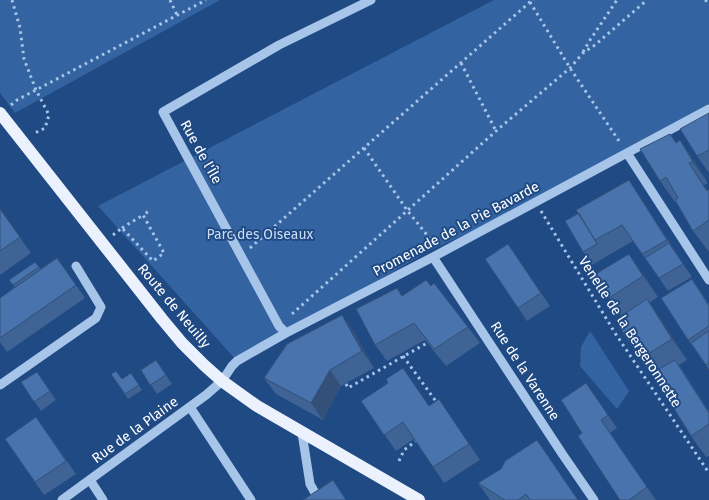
<svg xmlns="http://www.w3.org/2000/svg" width="709" height="500" font-family="'Fira Sans',sans-serif">
	<rect width="100%" height="100%" fill="#204a84"/>
	<!-- green -->
	<path fill="#3463a1" d="M0,0h220l-205,113 -15,-20z
		M494,0h215v111l-174,91 -106,49 -192,110 -139,-155z
		M590,331l39,60 -12,18 -37,-43 1,-19z"/>
	<g fill="none" stroke-linecap="round" stroke-linejoin="round">
		<!-- path -->
		<path stroke="#a7c4e9" stroke-width="3" stroke-dasharray="2.5 4" stroke-linecap="butt" d="M12,0l8,28 4,31 12,31 13,25 -4,13 -12,6
			M170,0l7,15
			M705,0l4,3
			M530,2l40,66 51,76
			M583,52l7,-12 27,-40
			M461,63l35,68
			M11,105l6,-5 189,-100
			M364,148l43,62 28,35
			M541,211l74,122 94,140
			M122,228l21,-13
			M113,235l9,-7 31,33 11,-8 -21,-38 6,-4
			M250,248l280,-246 4,-2
			M292,314l204,-183 74,-63 13,-15 12,-8 52,-45
			M403,356l35,48
			M346,384l2,4 79,-45
			M399,461l5,-11 12,-9"/>
		<!-- minor -->
		<path stroke="#a7c4e9" stroke-width="9" d="M627,153l82,127
			M433,257l130,198 31,45
			M286,333l-7,-7 -116,-214 116,-67 92,-45
			M0,385l96,-67 5,-11 -25,-41
			M190,407l61,93
			M302,433l8,51 9,16
			M90,480l13,20
			M62,500l144,-105 16,-14 10,-15 5,-5 49,-28 147,-76 276,-148"/>
		<!-- major -->
		<path stroke="#ebf2fe" stroke-width="12" d="M0,113l162,206 20,24 22,22 18,16 35,25 162,94"/>
	</g>
	<!-- wall -->
	<path fill="#3e6394" d="M709,113v60l-12,-17z
		M670,134l6,9 4,-3 15,22 13,21 -4,2 4,5 1,-1v63l-16,-21 -17,-29h-1l-15,-21z
		M640,197l52,80 -24,14 -35,-50 -41,24 -9,-13z
		M0,209l31,44 -31,22z
		M508,244l42,62 -23,15 -42,-62z
		M57,258l28,40 -78,54 -7,-10v-44l15,-11 -6,-7 30,-13 2,2z
		M644,275l14,22 -9,6 13,18 25,39 -8,5 30,46v45l-3,1 -15,-21 -35,-56h-1l-15,-21 -19,-43 -12,-18z
		M692,279l17,25v66l-21,-30z
		M431,286l37,41 12,16 -34,23 -21,-26 -38,21 -12,-16 27,-49z
		M354,331l20,37 -33,18 -18,34 -47,-26 -12,-16z
		M156,360l16,24 -15,10 -16,-24z
		M37,372l19,28 -15,11 -20,-29z
		M131,373l11,17 -14,9 -17,-25 11,5z
		M586,383l31,45 -7,5 46,67h-36l-38,-67z
		M439,399l41,61 -36,23 -30,-44 -18,12 -35,-50 68,5z
		M36,417l40,57 -32,21 -39,-56z
		M478,483l100,17h-88z"/>
	<!-- shaded-wall -->
	<path fill="#325078" d="M680,140l15,22 13,21 -15,-21z
		M689,163l15,22 5,7v2z
		M629,180l11,17 52,80 -9,-13z
		M629,254l15,21 14,22 -15,-21z
		M647,299l15,22 25,39 -15,-21z
		M342,315l12,16 20,37 -12,-17z
		M675,360l34,51v2z
		M330,370l11,16 -18,34 -12,-17z"/>
	<!-- building -->
	<path fill="#4873ac" stroke="#325078" d="M709,113v37l-12,6 -17,-27z
		M670,134l6,9 4,-3 13,22 -4,1 18,28 2,-2v31l-16,11 -18,-31 3,-2 -12,-21 -6,4 -20,-32z
		M629,180l38,60 -25,14 -20,-29 -27,15 -19,-30z
		M0,209l20,28 -20,14z
		M579,213l18,31 -14,8 -18,-31z
		M669,243l14,21 -24,14 -14,-20z
		M508,244l33,49 -23,15 -33,-49z
		M629,254l14,22 -34,22 -15,-23z
		M57,258l19,27 -76,53v-40z
		M35,262l4,5 -26,18 -4,-5z
		M692,279l17,27v20l-21,14 -27,-42z
		M426,280l5,6 3,-3 34,44 -34,22 -20,-26 -39,22 -19,-36 41,-21 5,8z
		M647,299l25,40 -32,20 -25,-39z
		M342,315l20,36 -32,19 -19,33 -47,-25 23,-34z
		M709,331v32l-3,2 -15,-22z
		M156,360l10,15 -16,10 -9,-15z
		M675,360l34,53v11l-18,12 -39,-63z
		M709,363v7l-3,-5z
		M403,368l26,38 10,-7 30,45 -36,23 -30,-45 -19,13 -23,-34 27,-18 -2,-4z
		M116,371l6,8 9,-6 8,12 -14,9 -14,-20z
		M37,372l13,19 -16,11 -13,-20z
		M586,383l22,32 -7,5 46,67 -18,13h-9l-42,-64 4,-3 -21,-33z
		M36,417l30,44 -31,21 -30,-43z
		M537,440l41,60h-48l-4,-6 -8,6h-13l-27,-17 23,-14 4,-8z
		M333,480l13,20h-43z"/>
	<g text-anchor="middle" dominant-baseline="central" stroke-width="4" stroke-linejoin="round" paint-order="stroke">
		<!-- street labels -->
		<g font-size="14" fill="#fff" stroke="#204a84">
			<text transform="translate(201 152) rotate(61)">Rue de l'Île</text>
			<text transform="translate(456 229) rotate(-28)">Promenade de la Pie Bavarde</text>
			<text transform="translate(174 306) rotate(50)">Route de Neuilly</text>
			<text transform="translate(630 332) rotate(57)">Venelle de la Bergeronnette</text>
			<text transform="translate(525 371) rotate(57)">Rue de la Varenne</text>
			<text transform="translate(135 430) rotate(-36)">Rue de la Plaine</text>
		</g>
		<!-- park labels -->
		<g font-size="14" fill="#ccdef7" stroke="#204a84">
			<text x="260" y="234">Parc des Oiseaux</text>
		</g>
	</g>
</svg>
